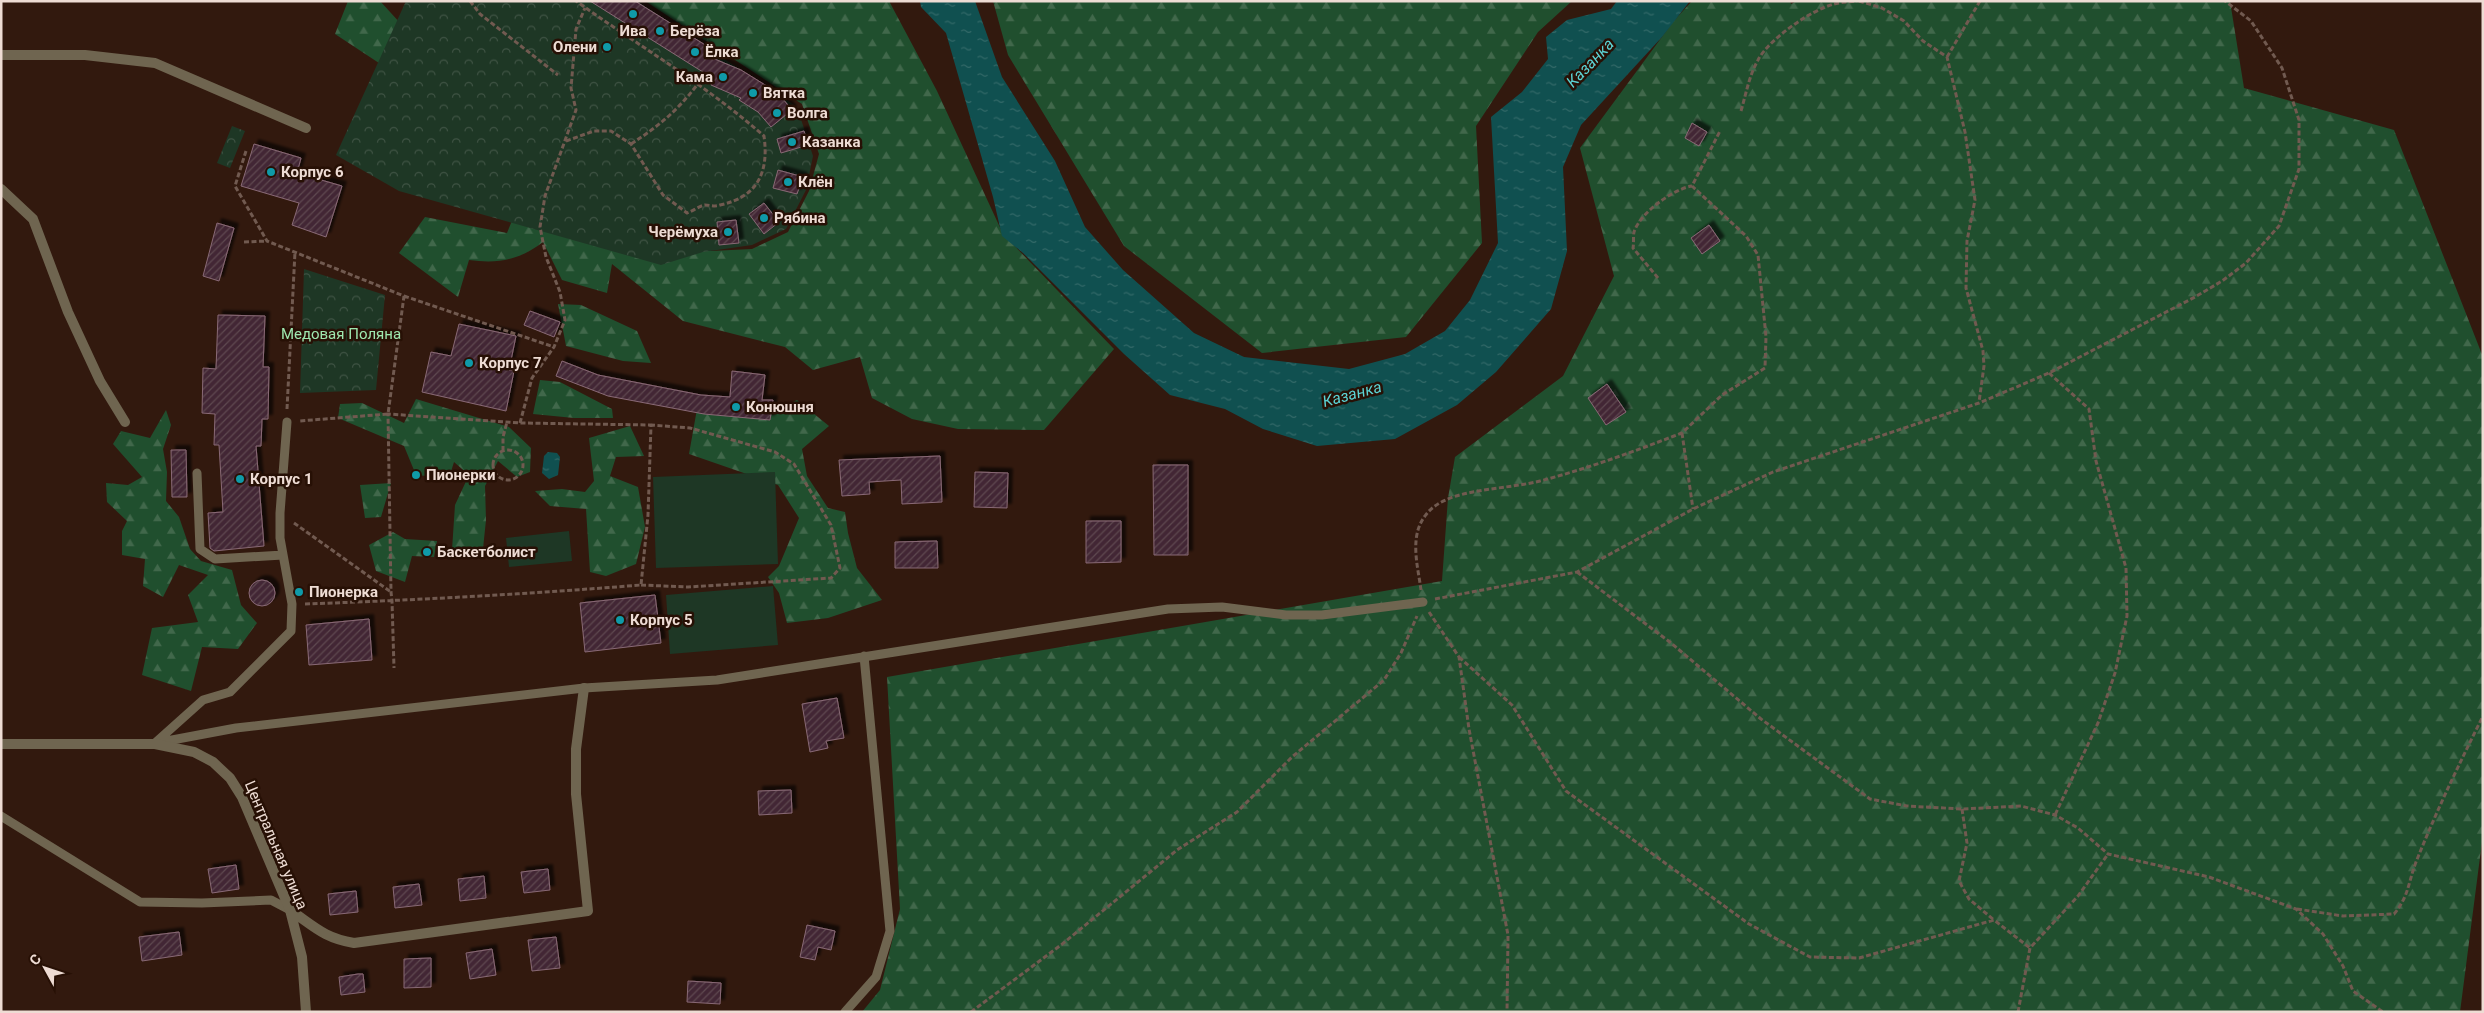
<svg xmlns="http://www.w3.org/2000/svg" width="2484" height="1013" font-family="Roboto,sans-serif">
	<defs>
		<pattern id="forest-firs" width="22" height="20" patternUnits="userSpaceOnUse" patternTransform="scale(1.25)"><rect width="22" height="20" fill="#204f2e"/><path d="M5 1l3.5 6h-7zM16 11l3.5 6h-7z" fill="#41684b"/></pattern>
		<pattern id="park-crowns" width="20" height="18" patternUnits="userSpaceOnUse" patternTransform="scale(1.25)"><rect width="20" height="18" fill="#1e3725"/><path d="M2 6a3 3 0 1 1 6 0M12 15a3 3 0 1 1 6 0" fill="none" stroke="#3f5344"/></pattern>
		<pattern id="water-ripples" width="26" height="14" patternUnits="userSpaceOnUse" patternTransform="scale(1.25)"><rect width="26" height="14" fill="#105050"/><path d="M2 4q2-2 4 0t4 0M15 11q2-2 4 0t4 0" fill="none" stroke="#336968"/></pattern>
		<pattern id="building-hatch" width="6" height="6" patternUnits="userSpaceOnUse" patternTransform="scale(1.25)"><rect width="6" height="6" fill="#432834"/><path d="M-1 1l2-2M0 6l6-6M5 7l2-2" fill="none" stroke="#5e4750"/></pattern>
		<filter id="shadow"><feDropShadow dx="4.5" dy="-4.5" stdDeviation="1" flood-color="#0009"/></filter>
	</defs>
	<rect width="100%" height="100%" fill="#32190e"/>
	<!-- forest -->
	<path fill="url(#forest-firs)" d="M348,1h32l73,80 258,170 41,-2 36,-17 21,-41 10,-37 -17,-50 -157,-103h244l48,90 66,143 111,115 -70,81 -86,-1 -46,-10 -40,-21 -12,-41 -47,13 -28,-23 -102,-26 -71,-57 -5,29 -45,-13 -19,-38c-24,18 -44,22 -74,18l-11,37 -59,-44 26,-36 82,16 19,-47 -141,-119 -50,-33z
		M993,1h579l-34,31 -62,94 6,117 -76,94 -144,16 -138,-107 -116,-191z
		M1692,1h98l1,3 6,-3h433l14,87 150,42 89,227v477l-23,178h-1598l18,-22 20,-81 -13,-232 555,-96 6,-83 7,-41 108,-81 51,-100 -34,-128 93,-126z
		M558,304l23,1 56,26 14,32 -28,-2 -57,-15z
		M540,380l20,2 52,27 1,9h-39l-41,-4z
		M416,399l93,28 22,21 -1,24 -13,5 -19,-16 -13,25 1,34 -4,38 -30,-8 3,-45 14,-30 -15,-13 -5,16 -33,-3 -12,-29 -66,-28 2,-14 22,-1 42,20z
		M797,400l32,26 -27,23 5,27 21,32 17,4 3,21 9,35 25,32 -54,18 -41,5 -8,-30 -11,-16 11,-11 20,-48 -21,-33 -89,-31 8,-45 69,6z
		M166,410l5,15 -8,24 4,23 -1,29 13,16 11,32 11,12 31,9 9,35 16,18 -19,26 -36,-2 -11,44 -49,-16 10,-47 46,-6 -10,-27 20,-20 -29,-10 -16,32 -20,-11 2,-27 -23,-4v-24l5,-10 -20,-19 -1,-19 22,2 14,-8 -29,-33 8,-13 29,7z
		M630,426l14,30 -28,1 -6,19 28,11 7,40 -9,37 -30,12 -16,-4 -4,-63 -36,-3 -15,-15 27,-2 23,3 9,-11 -5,-43z
		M391,483l-10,34 -16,1 -5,-33z
		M393,532l12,7 32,2 -3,16 -22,-1 -7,26 -29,-11 -7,-26z"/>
	<!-- park -->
	<path fill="url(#park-crowns)" d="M406,1h231l160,106 16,49 -7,34 -20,39 -34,16 -49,7 -42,13 -262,-74 -63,-36z
		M232,126l13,5 -15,37 -13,-5z
		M304,269l81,26 -9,95 -76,3z"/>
	<!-- pitch -->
	<path fill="#1e3725" d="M775,472l3,92 -122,4 -3,-91z
		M569,531l3,30 -63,6 -3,-29z
		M773,586l5,59 -108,9 -4,-59z"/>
	<!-- water -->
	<path fill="url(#water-ripples)" d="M920,1h55l27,76 53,84 30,66 38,43 71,63 50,24 105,12 56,-15 40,-23 25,-31 28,-57 -7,-126 31,-25 26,-33 -2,-22 21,-17 44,-11 6,-8h73l-28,36 -81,88 -18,42 4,84 -16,58 -55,63 -39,33 -62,34 -78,7 -54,-17 -38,-20 -55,-14 -46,-41 -101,-101 -21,-17 -9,-39 -47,-164 -25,-26z
		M548,452l9,1 3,4 -2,18 -9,4 -7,-6 2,-17z"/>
	<!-- building -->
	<path fill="url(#building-hatch)" stroke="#896976" filter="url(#shadow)" d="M590,1h45l75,47 -5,7 36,15 37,23 14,17 -21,17 -13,-15 -19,-12 2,-2 -30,-13 3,-6z
		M1692,123l15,9 -8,14 -14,-8z
		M804,131l4,14 -27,8 -4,-14z
		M254,144l47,14 -4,15 45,13 -16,51 -34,-12 7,-22 -58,-17z
		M778,170l25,7 -6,17 -24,-6z
		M764,203l15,19 -15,12 -15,-20z
		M736,220l3,23 -20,2 -2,-23z
		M217,223l17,5 -15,53 -16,-5z
		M1709,225l11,16 -18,13 -11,-16z
		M530,311l30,11 -6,15 -30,-12z
		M218,315l47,1 -2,51h6l-1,52h-6l-1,27h-5l8,100 -50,5 -4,-3 -2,-35 15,-1 -4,-67h-5l1,-31 -13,-1 1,-45 13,1z
		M459,324l57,12 -7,34 5,1 -8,40 -84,-19 9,-40 20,4z
		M562,361l36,14 103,20 29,2 2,-26 33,4 -3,25h11l-3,20 -66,-6 -96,-18 -52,-20z
		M1607,384l19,28 -20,13 -18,-27z
		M171,450h15l1,47h-15z
		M940,456l2,46 -40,2 -1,-24 -32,2 1,12 -28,2 -3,-36z
		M1153,465h35v90h-34z
		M975,472l33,1 -1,35 -33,-1z
		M1086,521h35v41l-35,1z
		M937,541l1,27h-43v-26z
		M249 593a13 13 0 1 1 26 0a13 13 0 1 1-26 0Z
		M655,595l6,48 -76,9 -5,-49z
		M369,619l3,41 -63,5 -3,-40z
		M837,698l7,40 -18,3 2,7 -18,4 -8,-48z
		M791,790l1,23 -33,2 -1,-24z
		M236,865l3,24 -27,4 -4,-24z
		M548,869l2,21 -26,3 -3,-21z
		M484,876l2,22 -26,3 -2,-22z
		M419,884l3,21 -27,3 -2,-21z
		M356,891l2,21 -28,3 -2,-21z
		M807,925l28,6 -4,19 -13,-3 -3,13 -15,-3z
		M179,932l3,23 -40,6 -3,-24z
		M556,937l4,31 -28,3 -4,-31z
		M492,949l4,26 -26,4 -4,-26z
		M431,958v29l-27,1v-29z
		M358,974h5l2,18 -24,3 -2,-18z
		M688,981l33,2 -1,21 -33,-2z"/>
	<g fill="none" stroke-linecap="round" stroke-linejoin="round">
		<!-- path -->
		<path stroke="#715a50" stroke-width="3" stroke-dasharray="5 2.5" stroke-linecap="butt" d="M470,1l10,13 78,61
			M1859,1l23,7 22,13 19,20 24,16 18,75 10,68 -8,41 -1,47 17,63 1,15 -5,36
			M1947,57l33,-56
			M1741,111c5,-17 8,-35 17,-51 11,-21 53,-50 76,-56 8,-2 16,-2 23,-3
			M566,141l28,-10h17l20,13 32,51 24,18c6,-2 12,-7 18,-8 5,0 10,2 15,0 38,-8 49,-33 44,-69 -58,-51 -125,-90 -188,-135
			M631,144c28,-18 46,-33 66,-59
			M246,151l-11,35 32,55 137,55 -16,118 -89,7
			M244,242l23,-1
			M1658,278l-25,-30c1,-5 0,-11 1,-16 6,-19 39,-43 58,-46
			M404,296l150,51
			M2049,373l40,36 7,52 30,107 1,48 -12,57 -17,50 -43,92
			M287,409l8,-157
			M520,423l12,-45 22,-31 11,-27 -5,-28 -14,-35 -6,-30 5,-31 31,-86 -5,-22 5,-59 9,-21
			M1682,433l11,76
			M493 465a15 15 0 1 1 30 0a15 15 0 1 1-30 0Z
			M503,451v-14l4,-15
			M294,523l97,69
			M1577,572l94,71 90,76 109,80 37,7 55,3 59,-3 34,9 23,13 30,26 101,23 87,32 27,25 20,32 10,25 30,21
			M641,585l47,2 143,-9 9,-10 -9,-43 -37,-61 -19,-12 -85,-24 -39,-3
			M1421,590c-3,-23 -12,-53 4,-74 7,-10 17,-15 28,-19 28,-9 58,-9 87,-16 46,-12 90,-28 134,-45l8,-3 40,-38 43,-27 1,-31 -8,-82 -12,-19 -54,-50 28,-55
			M1435,599l142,-27 116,-63 80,-37 206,-69 70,-30 146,-76 27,-16 24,-18 33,-37 20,-57v-49l-17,-52 -31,-47 -26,-20
			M305,604c113,-4 224,-10 336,-19l7,-70 3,-90 -131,-2 -132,-9 3,178 1,9 2,67
			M1429,612l30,45 10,72 39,206 -1,77
			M1459,657l53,48 54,86 183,133 61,33 49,1 135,-38 36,28
			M1962,809l5,34 -8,38 10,18 25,21
			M2297,909l46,7 51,-2c15,-18 14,-31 22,-52 20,-50 43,-98 67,-146
			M971,1012l90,-67 116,-95 60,-38 55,-55 92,-77 17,-27 16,-37
			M2018,1012l12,-64 48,-52 30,-42"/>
		<!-- lane -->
		<path stroke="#6f6550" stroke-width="9" d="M197,473l3,76 15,10 68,-4
			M155,743l48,-43 27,-8 61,-61 1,-27 -12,-66v-25l7,-91
			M156,743l80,-15 348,-40 133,-8 451,-71 54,-2 64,8h36l101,-13
			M1,816l139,86 62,1 69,-3 19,10
			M845,1012l31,-35 14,-46 -26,-275"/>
		<!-- street -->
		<path stroke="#6f6550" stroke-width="10" d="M1,55h84l70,8 151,65
			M1,189l32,30 35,93 32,69 25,41
			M1,744h154l39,8 19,10 17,16 12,19 48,113 12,47 4,55
			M290,910c25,17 34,28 64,33l234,-32 -12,-117v-45l8,-61"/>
	</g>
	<!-- markers -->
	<g fill="#0f9aa8" stroke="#271005" stroke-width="2">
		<circle cx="633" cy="14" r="5"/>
		<circle cx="660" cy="31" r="5"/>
		<circle cx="607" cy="47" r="5"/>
		<circle cx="695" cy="52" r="5"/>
		<circle cx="723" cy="77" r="5"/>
		<circle cx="753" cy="93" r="5"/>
		<circle cx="777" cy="113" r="5"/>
		<circle cx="792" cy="142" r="5"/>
		<circle cx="271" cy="172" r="5"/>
		<circle cx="788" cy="182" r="5"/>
		<circle cx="764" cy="218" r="5"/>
		<circle cx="728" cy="232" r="5"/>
		<circle cx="469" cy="363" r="5"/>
		<circle cx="736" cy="407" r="5"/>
		<circle cx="416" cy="475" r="5"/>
		<circle cx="240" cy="479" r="5"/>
		<circle cx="427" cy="552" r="5"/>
		<circle cx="299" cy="592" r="5"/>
		<circle cx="620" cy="620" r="5"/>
	</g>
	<g text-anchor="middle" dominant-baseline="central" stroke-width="5" stroke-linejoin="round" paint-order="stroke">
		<!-- poi labels -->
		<g font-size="15" font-weight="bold" fill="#eedcd4" stroke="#271005" text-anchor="start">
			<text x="633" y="31" text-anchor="middle">Ива</text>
			<text x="670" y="31">Берёза</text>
			<text x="597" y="47" text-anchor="end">Олени</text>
			<text x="705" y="52">Ёлка</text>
			<text x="713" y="77" text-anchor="end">Кама</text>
			<text x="763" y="93">Вятка</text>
			<text x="787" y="113">Волга</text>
			<text x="802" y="142">Казанка</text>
			<text x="281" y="172">Корпус 6</text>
			<text x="798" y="182">Клён</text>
			<text x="774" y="218">Рябина</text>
			<text x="718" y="232" text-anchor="end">Черёмуха</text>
			<text x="479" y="363">Корпус 7</text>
			<text x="746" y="407">Конюшня</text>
			<text x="426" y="475">Пионерки</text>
			<text x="250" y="479">Корпус 1</text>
			<text x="437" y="552">Баскетболист</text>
			<text x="309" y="592">Пионерка</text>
			<text x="630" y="620">Корпус 5</text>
		</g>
		<!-- park labels -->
		<g font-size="15" fill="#9ee7af" stroke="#271005">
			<text x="341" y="334">Медовая Поляна</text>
		</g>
		<!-- street labels -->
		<g font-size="15" fill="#eedcd4" stroke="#271005">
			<text transform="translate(276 845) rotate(67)">Центральная улица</text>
		</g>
		<!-- water labels -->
		<g font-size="16" font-style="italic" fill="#5cd3d4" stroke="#271005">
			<text transform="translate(1590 63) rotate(-46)">Казанка</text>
			<text transform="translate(1352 394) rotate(-15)">Казанка</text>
		</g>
	</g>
	<!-- border -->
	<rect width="2484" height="1013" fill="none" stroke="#eedcd4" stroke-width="5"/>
	<!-- north arrow -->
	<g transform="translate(45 968) rotate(310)" stroke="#271005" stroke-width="4" paint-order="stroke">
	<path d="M0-4L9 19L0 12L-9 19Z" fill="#eedcd4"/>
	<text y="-8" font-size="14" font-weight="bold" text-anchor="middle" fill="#eedcd4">С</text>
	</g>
</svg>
